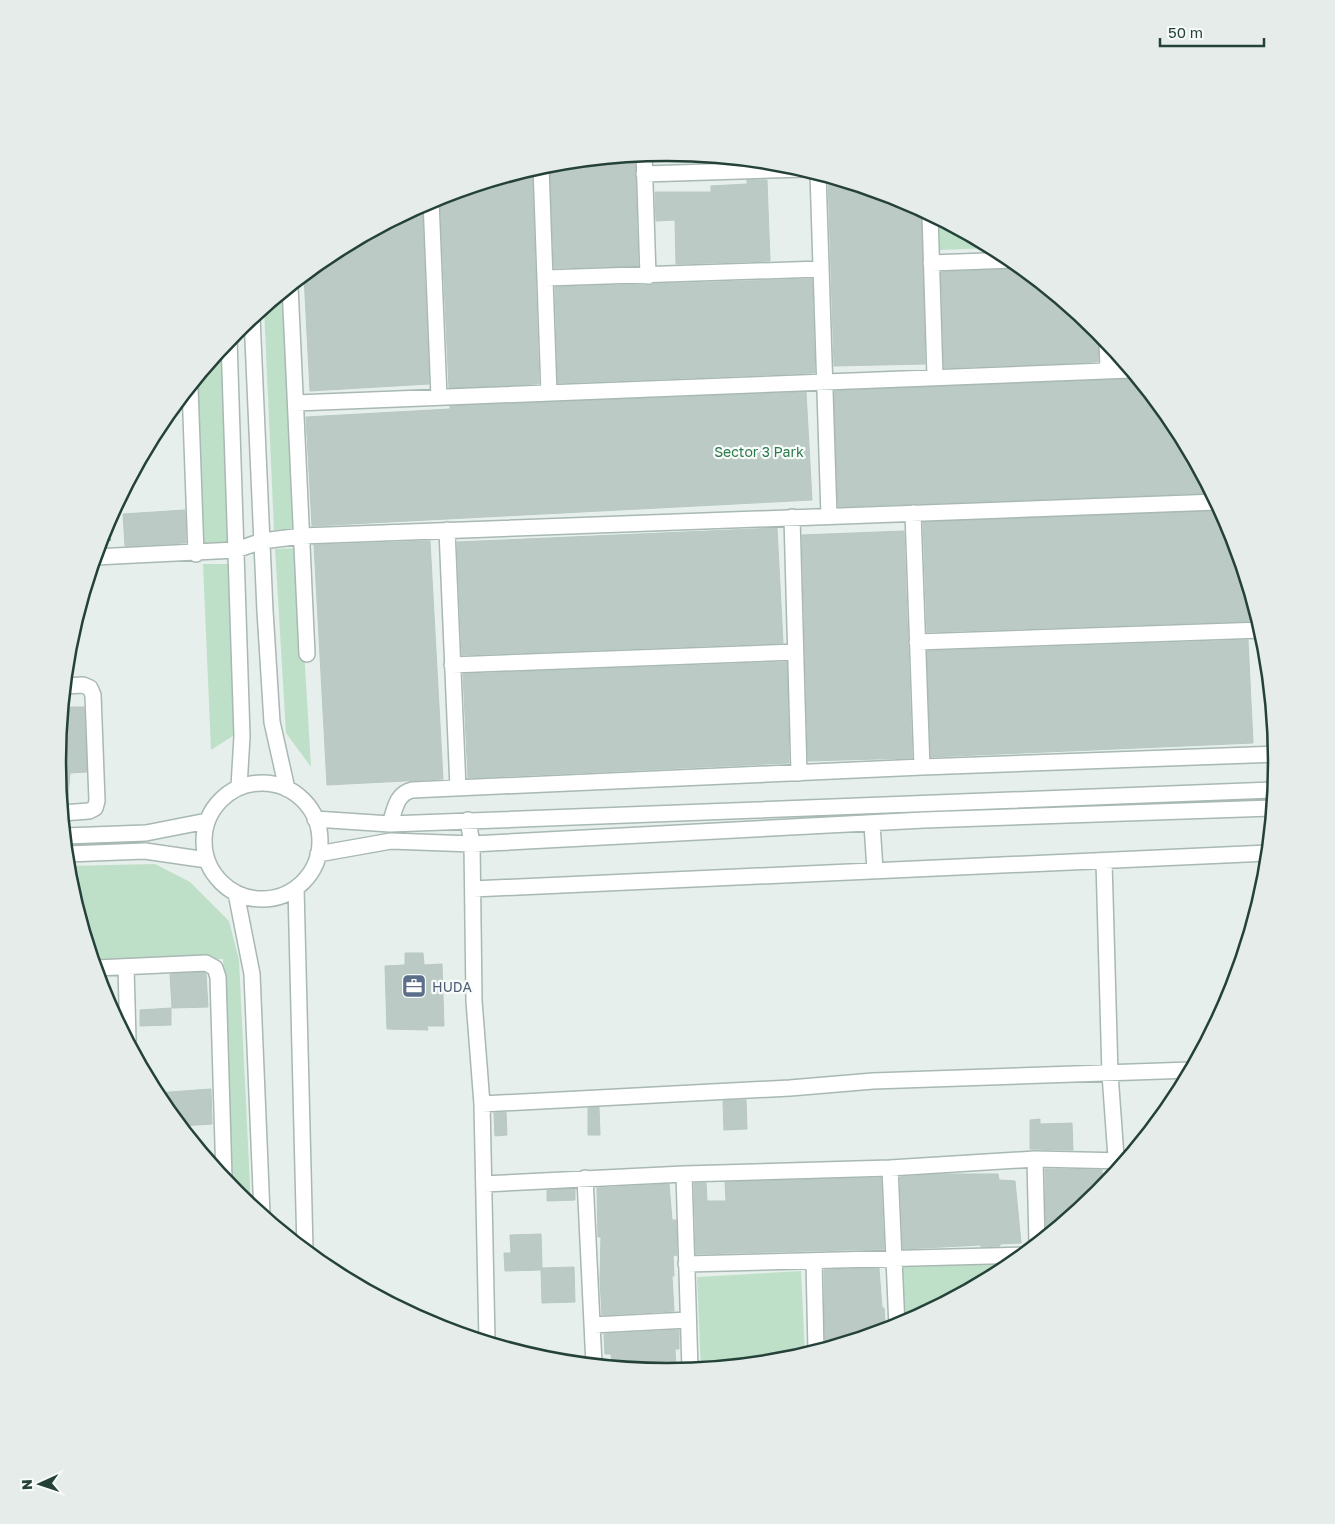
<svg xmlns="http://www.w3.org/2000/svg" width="1335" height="1524" font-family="'Golos Text',sans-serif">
	<rect width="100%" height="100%" fill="#e6efeb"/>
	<!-- green -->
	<path fill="#bfe0c8" d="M668,152l64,6 -74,3v-8z
		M939,219l55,29 -54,2z
		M286,290l11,239 -23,1 -10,-222z
		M222,348l8,194 -26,1 -7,-165z
		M298,548l13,219 -25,-34 -11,-184z
		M203,564h28l5,170 -25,16z
		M155,864l35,18 39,39 10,39 12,245 -20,-18 -8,-228 -129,4 -25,-82 -1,-15z
		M1012,1264l-6,5 -103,55 -1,-57z
		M801,1271l4,84 -19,5 -85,9 -4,-92z"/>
	<!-- building -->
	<path fill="#bbcac4" stroke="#b8c9c2" d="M635,155l3,111 -84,2 -4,-104z
		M532,169l7,215 -90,4 -9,-191z
		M828,176l73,23 21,11 3,154 -91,2z
		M747,180h20l3,81 -94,3 -1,-44 -19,1 -1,-29h56v-6l36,-2z
		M422,205l7,179 -119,7 -6,-116 25,-20z
		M1020,266l79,64 -1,32 -154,6 -3,-96 72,-3z
		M812,279l3,94 -257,10 -3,-96z
		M1136,377l39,46 37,70 -374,14 -4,-116z
		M806,392l6,108 -500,26 -6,-109 144,-8v-3z
		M185,510l1,33 -61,3 -2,-32z
		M1221,510l10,19 22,73 1,19 -327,11 -4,-110z
		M777,528l6,115 -321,12 -5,-113z
		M904,531l8,227 -104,3 -6,-226z
		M430,541l13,238 -116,6 -13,-240z
		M1248,640l5,103 -322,14 -4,-106z
		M787,662l2,101 -321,15 -5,-104z
		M63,707h21l3,65 -17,1 -2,24h-7l-1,-9 -2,-33z
		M405,953h18l1,12 18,-1 2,62h-17l1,4 -41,-1 -2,-63 20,-1z
		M204,972l2,2 2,33 -36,1 -2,-34z
		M171,1008v17l-31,1v-16z
		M211,1089l1,35 -31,2 -6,-7 -1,-9 -6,1 -12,-18z
		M735,1100h11l1,29 -23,1 -1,-29z
		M599,1107l1,28h-12v-27z
		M506,1112l1,23 -12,1 -1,-23z
		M1040,1119v5l32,-1 1,27 -43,-1v-29z
		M1045,1169l57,1 1,19 -57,48z
		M940,1174h58l1,6 16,1 6,62 -21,1v2l-19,1v-2l-78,4 -3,-72z
		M861,1178h20l3,71 -188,5 -2,-71h12l1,18h19l-1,-19z
		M669,1184l3,36h4l1,35 -4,1 1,20h-2l2,35 -72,4 -2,-35 1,-43h-3l-1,-49z
		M575,1189v11l-28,1v-11z
		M541,1234l1,34 32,-1 1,35 -33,1 -1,-33 -36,1 -1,-18h7l-1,-18z
		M879,1268l3,40h2l1,14 -4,1 1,8 -57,17 -1,-78z
		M679,1330v19h-4l1,22 -64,-5 -1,-12h-6l-1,-20z"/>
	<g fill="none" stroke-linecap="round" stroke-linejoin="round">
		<defs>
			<path id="minor" d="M644,154l4,122
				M541,166l8,227
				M818,173l11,343
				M644,174l160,-5
				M431,200l8,197
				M930,214l5,163
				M931,263l82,-3
				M546,278l275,-9
				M290,286l17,368
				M252,317l13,294 7,111 15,67
				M229,340l13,396 -3,51
				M1107,341l1,29
				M190,387l6,167
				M296,403l835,-33
				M913,513l9,254
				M792,517l7,256
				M447,530l11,258
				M95,557l141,-7 26,-9 40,-5 915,-34
				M917,642l345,-12
				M452,665l343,-13
				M1275,736l1,37
				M204 841a58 58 0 1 1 116 0a58 58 0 1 1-116 0Z
				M62,813l27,-2 6,-3 2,-7 -4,-106 -3,-7 -7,-3 -18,1
				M315,819l75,5 885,-34
				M468,820l4,24 2,157 8,103 5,237
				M390,824c5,-15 6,-30 22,-34l510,-23 355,-13
				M872,824l3,46
				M65,836l81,-3 61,-12
				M67,854l78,-3 62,9
				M318,854l73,-13 81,3 452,-24 349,-12
				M1104,862l6,212 7,97
				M296,888l9,362
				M473,889l795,-36
				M236,893l16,81 10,240
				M126,967l2,73
				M96,968l110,-5 9,5 3,9 6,201
				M482,1104l308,-16 83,-7 318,-11
				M1035,1159l2,85
				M890,1168l7,159
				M684,1174l6,196
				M585,1178l9,187
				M484,1184l200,-10 206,-6 145,-9 90,2
				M814,1261l2,90
				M686,1264l338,-9
				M593,1325l95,-5"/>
		</defs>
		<!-- minor casing -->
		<use href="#minor" stroke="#a8b8b2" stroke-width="18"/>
		<!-- path -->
		<path stroke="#86b3a5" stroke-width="2.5" stroke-dasharray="2.5 4" stroke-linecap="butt" d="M109,519l1,23
			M103,533h7"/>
		<!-- minor -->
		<use href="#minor" stroke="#fff" stroke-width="15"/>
	</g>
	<!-- icons -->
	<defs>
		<symbol id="office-square" viewBox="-11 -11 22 22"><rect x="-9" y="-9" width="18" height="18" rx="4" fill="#5c6f8a" stroke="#f7fbf9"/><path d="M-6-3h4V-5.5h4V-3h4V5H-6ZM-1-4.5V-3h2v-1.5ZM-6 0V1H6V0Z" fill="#fff"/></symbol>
	</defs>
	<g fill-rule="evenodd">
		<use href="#office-square" x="400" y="972" width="28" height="28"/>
	</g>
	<g text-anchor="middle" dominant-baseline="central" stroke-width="4.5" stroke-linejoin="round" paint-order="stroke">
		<!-- park labels -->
		<g font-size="14" fill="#2d7a4b" stroke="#f7fbf9">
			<text x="759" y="451">Sector 3 Park</text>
		</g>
		<!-- service labels -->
		<g font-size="14" fill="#4e5e75" stroke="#f7fbf9" text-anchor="start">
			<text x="432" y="986">HUDA</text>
		</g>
	</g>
	<!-- crop -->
	<path d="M0 0H1335V1524H0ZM66 762a601 601 0 1 1 1202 0a601 601 0 1 1-1202 0Z" fill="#e6ecea" fill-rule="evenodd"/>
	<path fill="none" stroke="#24423a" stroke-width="2.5" d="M66 762a601 601 0 1 1 1202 0a601 601 0 1 1-1202 0Z"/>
	<!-- north arrow -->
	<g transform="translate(40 1484) rotate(267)" stroke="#f7fbf9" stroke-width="4" paint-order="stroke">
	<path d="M0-4L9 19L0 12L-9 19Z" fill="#24423a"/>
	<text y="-8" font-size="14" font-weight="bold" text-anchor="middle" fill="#24423a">N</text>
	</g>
	<!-- scale -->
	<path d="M1160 38v8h104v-8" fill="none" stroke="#24423a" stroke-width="2.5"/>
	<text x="1168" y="38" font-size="15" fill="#24423a" stroke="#f7fbf9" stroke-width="4" paint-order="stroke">50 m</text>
</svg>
